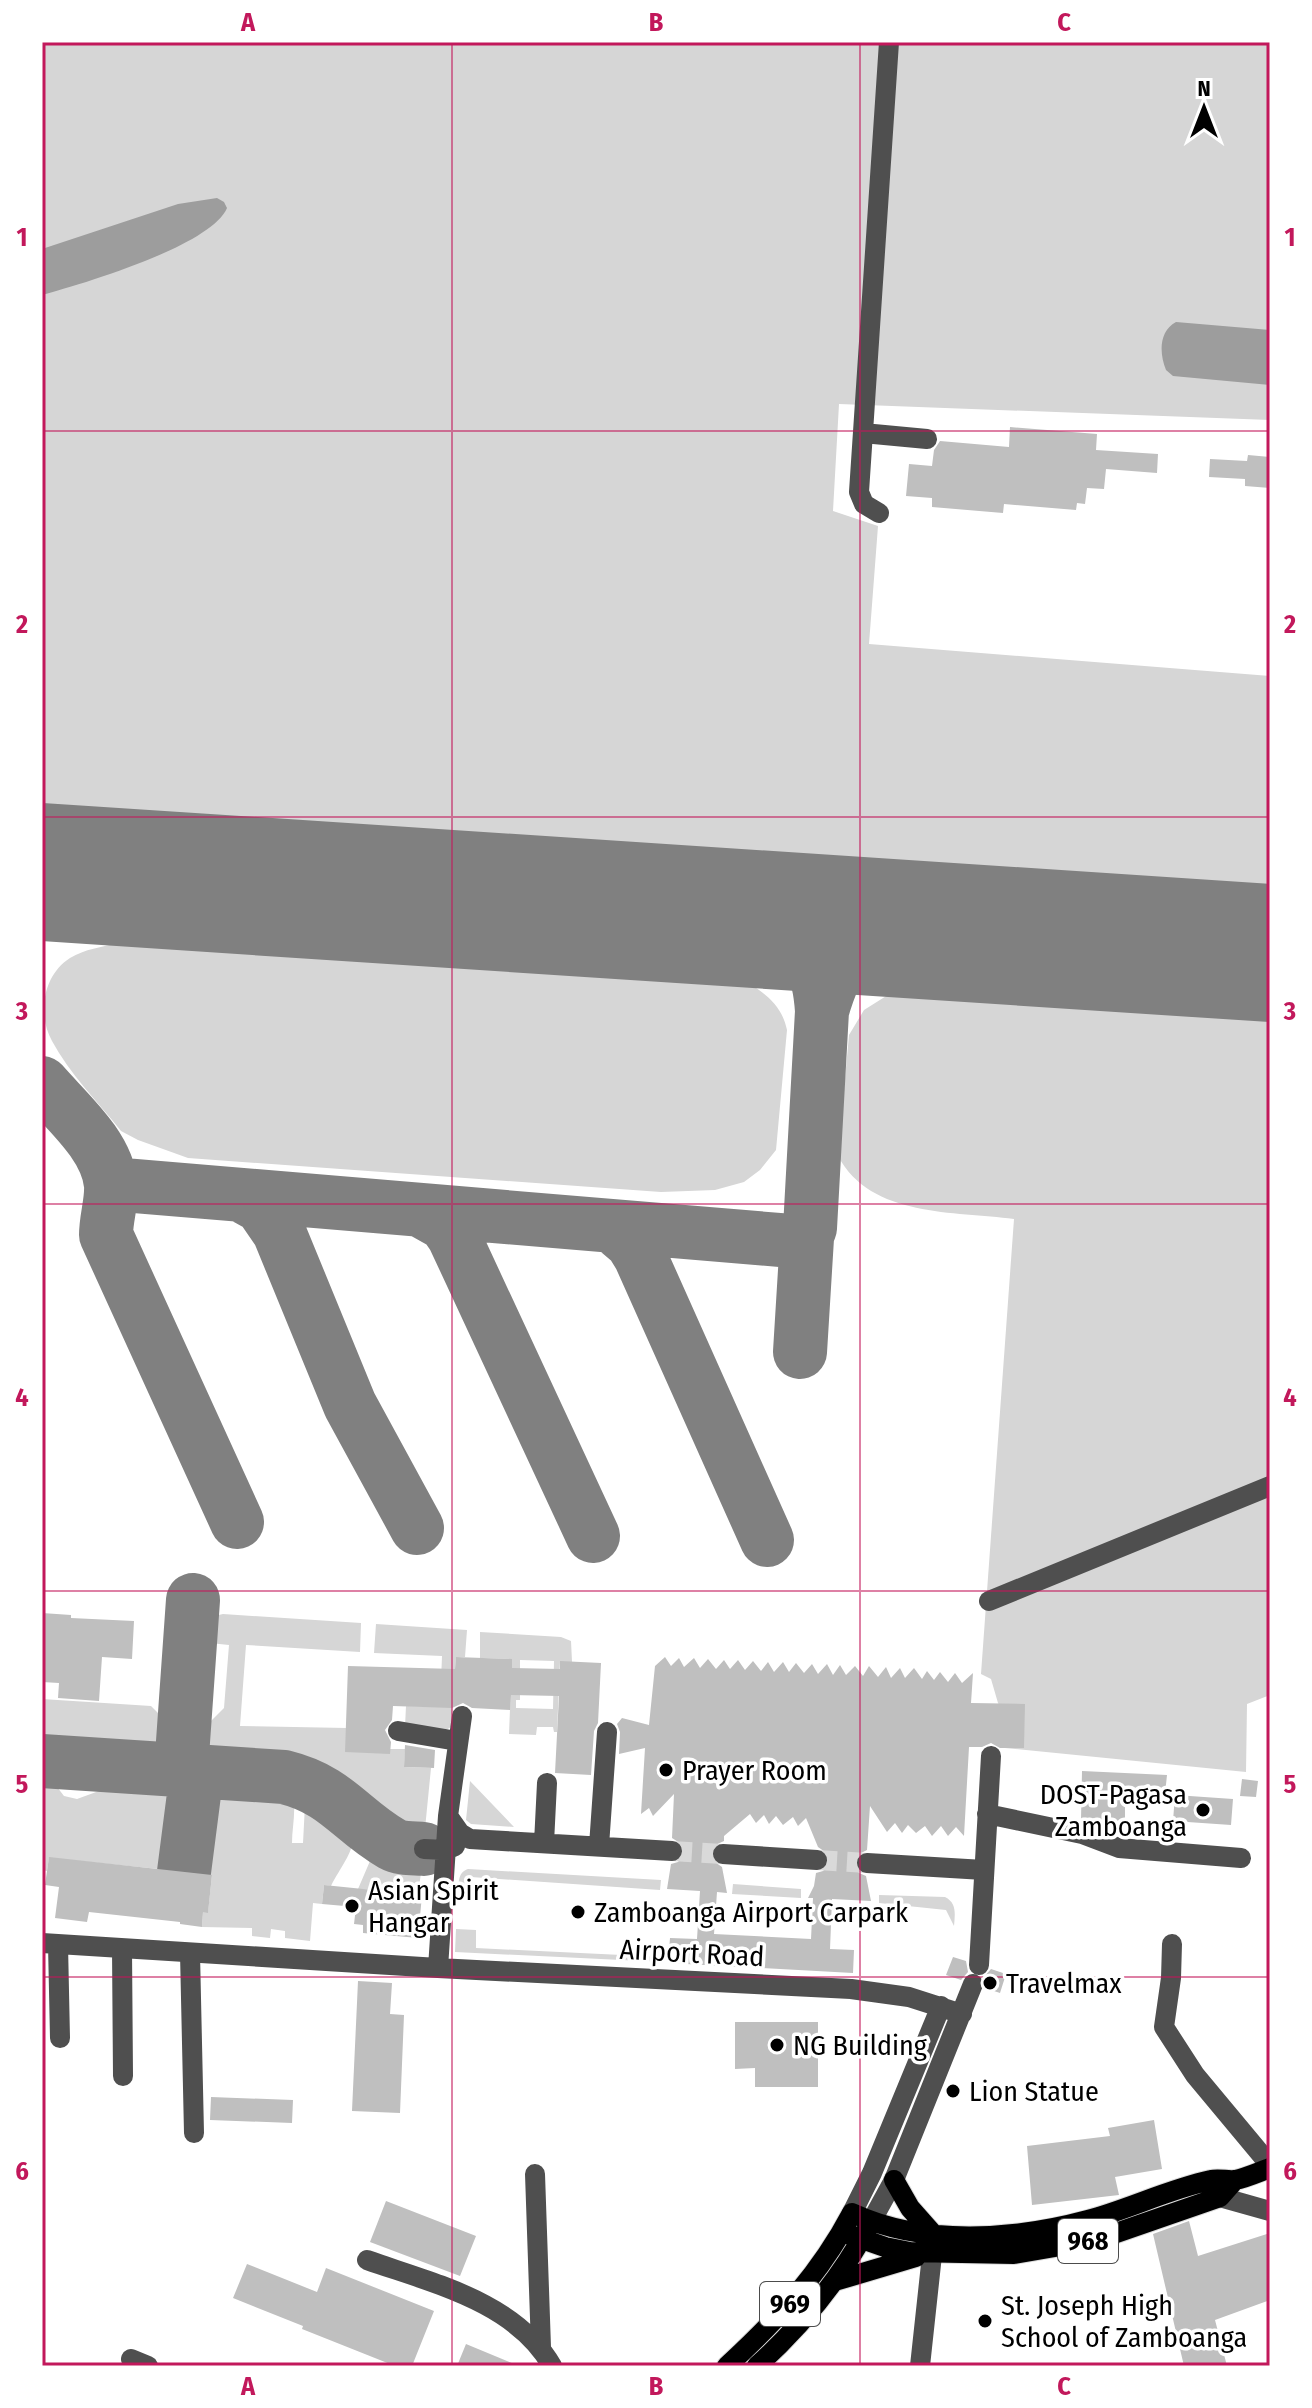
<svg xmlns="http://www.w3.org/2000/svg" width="1312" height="2408" font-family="'Fira Sans Condensed',sans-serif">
	<rect width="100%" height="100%" fill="#fff"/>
	<!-- green -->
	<path fill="#d6d6d6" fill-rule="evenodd" d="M42,42h1228v378l-431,-16 -6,107 45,15 -9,118 401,32v209l-1228,-81z
		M118,943l632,41c19,12 32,23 37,46l-11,120 -16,20 -16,12 -29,8 -54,2 -473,-34 -50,-18 -17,-9c-23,-29 -52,-58 -69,-90 -15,-27 -9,-66 18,-83 15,-9 32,-11 48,-15z
		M891,993l379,24v678l-23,9 -1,68 -241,-24h18l-25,-45 -7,-24 -10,-5 33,-455c-59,-8 -143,-1 -176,-63l11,-121 15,-25z
		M223,1614l138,9 -1,29 -114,-7 -6,81 107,2 43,26v-5h15l-1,18 27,1 -7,71 -26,-2 -71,-58 -22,-10 -101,-11 -10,-12v-23l14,1 16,-16 5,-63 -29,-3 2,-18 8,-7z
		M376,1624l91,6 -2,27h-9l-5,70 -5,3 -41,-3 1,-21 34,1 2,-51 -68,-3z
		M480,1632l81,5 10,4 1,21h-12l-3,70h-3l-1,-5h-16l-1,8 -27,-1 3,-75 -32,-1zM520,1660l34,1 -1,48 -37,-1v-8h4z
		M42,1699l109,7 24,24c-1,15 -3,24 -19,27l-114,-7z
		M42,1777l12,6 10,13 13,3 52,-19 43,3 14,13 -7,75 -130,-13 -2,13 -5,-1z
		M470,1781l44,46 -43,-3 -5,-4z
		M229,1787c17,1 62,-3 65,17 1,12 -2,27 -2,39h11l2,-38 7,-8c11,3 18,10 27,17 29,24 6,44 -8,72l-7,-1 -2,19 -9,-1 -3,38 -25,-3v-7l-14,-2 -1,9 -18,-2v-8l-50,-1 1,-15h5l4,-37 -22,-2c5,-38 -3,-74 39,-86z
		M381,1848l10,7 32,4 -5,35 -60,-5 15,-35z
		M468,1869l193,11 -1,10 -189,-13 -1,18 -12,-1c1,-11 -1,-21 10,-25z
		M733,1884l68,5v9l-69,-4z
		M879,1895l66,2c12,6 10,17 9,29l-8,-16 -67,-7z
		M456,1929l20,1v18l187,9v5l-208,-10z"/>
	<!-- water -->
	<path fill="#9d9d9d" d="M217,198l7,4 3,6c-16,38 -145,76 -185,87v-46l136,-45z
		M1176,322l94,8v55l-97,-9 -7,-6c-7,-17 -7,-39 10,-48z"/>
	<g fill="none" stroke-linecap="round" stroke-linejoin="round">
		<!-- taxiway -->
		<path stroke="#808080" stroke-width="54" d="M42,879l14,-6
			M822,1011c16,-56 30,-70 87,-82
			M42,1083c25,29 65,62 69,102 1,17 -5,33 -5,50l131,287
			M111,1184l693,58 6,-14 12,-217c-3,-47 -15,-67 -57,-91
			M241,1195l20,11 18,26 71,173 67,123
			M420,1210l25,14 9,13 139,299
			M612,1226l20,17 8,13 127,284
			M800,1352l7,-114
			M42,1761l242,16c53,13 66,43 108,67 9,5 22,4 32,5
			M181,1770l12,-170
			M184,1872l13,-101"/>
		<!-- runway -->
		<path stroke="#808080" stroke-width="138" d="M42,872l1228,81"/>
	</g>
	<!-- building -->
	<path fill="#bfbfbf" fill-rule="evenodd" d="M1010,427l87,7 -1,16 62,4 -1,19 -51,-4 -2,20 -17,-1 -2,16 -8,-1 -1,7 -72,-6 -1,9 -71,-6v-9l-26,-2 3,-32 23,2 2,-16 6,-9 69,6z
		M1248,455l22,2v31l-25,-2v-7l-36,-2 1,-18 37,2z
		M42,1613l29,2v3l63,3 -2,38 -30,-2 -3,44 -41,-3 1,-15 -17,-1z
		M456,1657l56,2v9l48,1v-8l41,2 -3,60 -4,8 -3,44 -36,-2 4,-77 -48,-1 -1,15 -38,-2 -9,-5 -11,5 -59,-2 -1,14 -7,10 6,12 -1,12 -45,-2 3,-86 107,3z
		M665,1657l6,9 8,-8 5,9 10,-9 6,10 8,-9 8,10 8,-9 6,9 8,-9 7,10 8,-9 8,10 7,-9 6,10 9,-10 6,10 7,-9 8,10 8,-9 6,10 9,-10 6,11 7,-10 6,10 9,-9 8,10 6,-10 9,11 8,-10 5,11 9,-10 5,10 9,-10 8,11 5,-8 7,9 6,-8 8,10 7,-9 7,10 11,-10 -2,30 54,1 -1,44h-24l-9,-5 -9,4h-13l-5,89 -8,-9 -8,9 -7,-10 -9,10 -7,-10 -9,7 -8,-8 -6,8 -7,-10 -8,9 -17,-26 -3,44 -10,5 -3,8 5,10 7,3 5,25 -39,-2 -2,50 24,1 -1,23 -185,-10 2,-25 27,1 3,-48 -33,-2 4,-25 7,-2 7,-9 -2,-8 -11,-7 2,-44 -21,22 -4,-8 -8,6 4,-66 -26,6 1,-22 -3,-8 5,-6 27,7 6,-59zM750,1814l6,9 8,-8 5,9 7,-8 7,9 10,-8 5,9 8,-8 12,29 10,7v12l-5,5 -7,2 -2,13 -6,12h5l-2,41 -97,-5 3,-42 10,1 -5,-26 -10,-7 -2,-8 3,-6 11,-5v-5z
		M405,1745l30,5 -1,18 -30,-1z
		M1082,1771l85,4 -2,19 -40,-3v36l-27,-1 -4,-1v-4l-13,-1z
		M1242,1779l16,2 -2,16 -16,-1z
		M1175,1795l58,4 -2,26 -58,-4z
		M49,1857l163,18 -4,38 -5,-1 -1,15 -22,-3v-2l-91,-10 -2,10 -32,-4 4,-31 -14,-2z
		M324,1885l98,10 -4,43 -55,-5v-8l-9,-1 2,-17 -34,-3z
		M953,1957l13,4 2,11 -7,8 -15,-5z
		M991,1969l15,5 -6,19 -15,-5 -1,-11z
		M358,1981l34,2 -2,31 14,1 -4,98 -48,-2z
		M735,2022h83v65h-63v-19l-20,1z
		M211,2097l82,3 -1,23 -82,-3z
		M1154,2120l8,49 -47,8 4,18 -87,10 -5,-59 83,-10 -2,-8z
		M386,2201l90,35 -16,40 -90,-34z
		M1189,2221l9,35 72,-23v67l-55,20 12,46h-43l-31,-132z
		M247,2264l70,28 9,-24 108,43 -22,55h-17l-93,-37 1,-3 -70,-28z
		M466,2344l53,22h-62z"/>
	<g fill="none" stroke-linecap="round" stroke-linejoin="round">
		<!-- minor-tunnel -->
		<path stroke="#d9d9d9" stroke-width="20" stroke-dasharray="20 10" stroke-linecap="butt" d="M672,1851l51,3
			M817,1860l50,3"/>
		<defs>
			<path id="major" d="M894,2180l16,28 23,26
				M842,2232l43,15 25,5 104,2 82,-14 124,-43 15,-17
				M835,2281l81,-24
				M727,2366c50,-46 93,-92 125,-153 71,33 162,27 236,7 41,-11 81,-31 123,-40 8,-2 16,1 24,0 11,-2 24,-8 35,-12
				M757,2366c44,-40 81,-84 110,-137"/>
		</defs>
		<!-- major casing -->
		<use href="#major" stroke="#dbdbdb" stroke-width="22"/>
		<!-- minor -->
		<path stroke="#4f4f4f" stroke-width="20" d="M863,433l64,6
			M879,513l-15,-9 -5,-12 30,-450
			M989,1601l281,-115
			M398,1731l59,10
			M987,1814l95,20 37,14 122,10
			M448,1816l12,17 10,6 202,12
			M544,1843l3,-60
			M599,1846l8,-114
			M424,1849l22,1 9,-4
			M723,1854l94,6
			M867,1863l117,7
			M42,1943l396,25 413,21 58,8 53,17
			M58,1944l2,94
			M1172,1944l-1,34 -7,49 31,48 75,90
			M122,1949l1,127
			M190,1953l4,180
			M979,1965l12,-209
			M438,1968l10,-152 14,-100
			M535,2174l6,173
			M1215,2182l5,15 50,14
			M852,2213l20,-40 69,-167
			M871,2222l23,-42 79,-196
			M367,2260c65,23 149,42 185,106
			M131,2359l17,7
			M920,2366l12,-111"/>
		<!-- major -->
		<use href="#major" stroke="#000" stroke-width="20"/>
	</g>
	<!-- grid -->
	<path fill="none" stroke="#c2185b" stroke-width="2" stroke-opacity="0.55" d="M452,42v2324M860,42v2324M42,431h1228M42,817h1228M42,1204h1228M42,1591h1228M42,1977h1228"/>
	<!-- markers -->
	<g fill="#000" stroke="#fff" stroke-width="3">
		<circle cx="666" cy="1770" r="8"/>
		<circle cx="1203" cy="1810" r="8"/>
		<circle cx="352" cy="1906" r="8"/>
		<circle cx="578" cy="1912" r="8"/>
		<circle cx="990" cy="1983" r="8"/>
		<circle cx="777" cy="2045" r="8"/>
		<circle cx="953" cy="2091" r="8"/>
		<circle cx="985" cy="2321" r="8"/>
	</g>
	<g text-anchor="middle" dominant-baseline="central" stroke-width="7" stroke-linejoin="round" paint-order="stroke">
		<!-- shield labels -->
		<g fill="#fff" stroke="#4c4c4c" stroke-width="2">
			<rect x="1058" y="2219" width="60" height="44" rx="6"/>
			<rect x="760" y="2282" width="60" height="44" rx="6"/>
		</g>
		<g font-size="26" font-weight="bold" fill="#000">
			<text x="1088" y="2241">968</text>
			<text x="790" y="2304">969</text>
		</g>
		<!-- poi labels -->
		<g font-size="28" fill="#000" stroke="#fff" text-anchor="start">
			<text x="682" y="1770">Prayer Room</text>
			<text x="1187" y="1794" text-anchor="end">DOST-Pagasa<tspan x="1187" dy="32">Zamboanga</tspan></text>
			<text x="368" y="1890">Asian Spirit<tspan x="368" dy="32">Hangar</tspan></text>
			<text x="594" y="1912">Zamboanga Airport Carpark</text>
			<text x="1006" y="1983">Travelmax</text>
			<text x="793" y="2045">NG Building</text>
			<text x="969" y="2091">Lion Statue</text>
			<text x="1001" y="2305">St. Joseph High<tspan x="1001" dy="32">School of Zamboanga</tspan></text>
		</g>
		<!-- street labels -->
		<g font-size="28" fill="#000" stroke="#fff">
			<text transform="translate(692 1953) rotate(3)">Airport Road</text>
		</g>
	</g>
	<!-- border -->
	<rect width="1312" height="2408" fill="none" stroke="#ffffff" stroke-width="88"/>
	<!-- north arrow -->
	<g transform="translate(1204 108)" stroke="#ffffff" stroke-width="6" paint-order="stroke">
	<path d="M0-6L14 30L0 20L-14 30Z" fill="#000000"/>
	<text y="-12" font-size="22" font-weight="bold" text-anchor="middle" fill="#000000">N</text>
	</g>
	<rect x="44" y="44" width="1224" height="2320" fill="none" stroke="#c2185b" stroke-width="3"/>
	<g font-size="26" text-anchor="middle" font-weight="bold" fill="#c2185b">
		<text x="248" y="31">A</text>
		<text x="656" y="31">B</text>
		<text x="1064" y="31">C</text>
		<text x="22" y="246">1</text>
		<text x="1290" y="246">1</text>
		<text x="22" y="633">2</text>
		<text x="1290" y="633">2</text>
		<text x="22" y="1020">3</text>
		<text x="1290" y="1020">3</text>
		<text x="22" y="1406">4</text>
		<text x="1290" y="1406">4</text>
		<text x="22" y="1793">5</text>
		<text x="1290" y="1793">5</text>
		<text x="22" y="2180">6</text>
		<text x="1290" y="2180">6</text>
		<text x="248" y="2395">A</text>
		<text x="656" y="2395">B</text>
		<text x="1064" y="2395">C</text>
	</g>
</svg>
